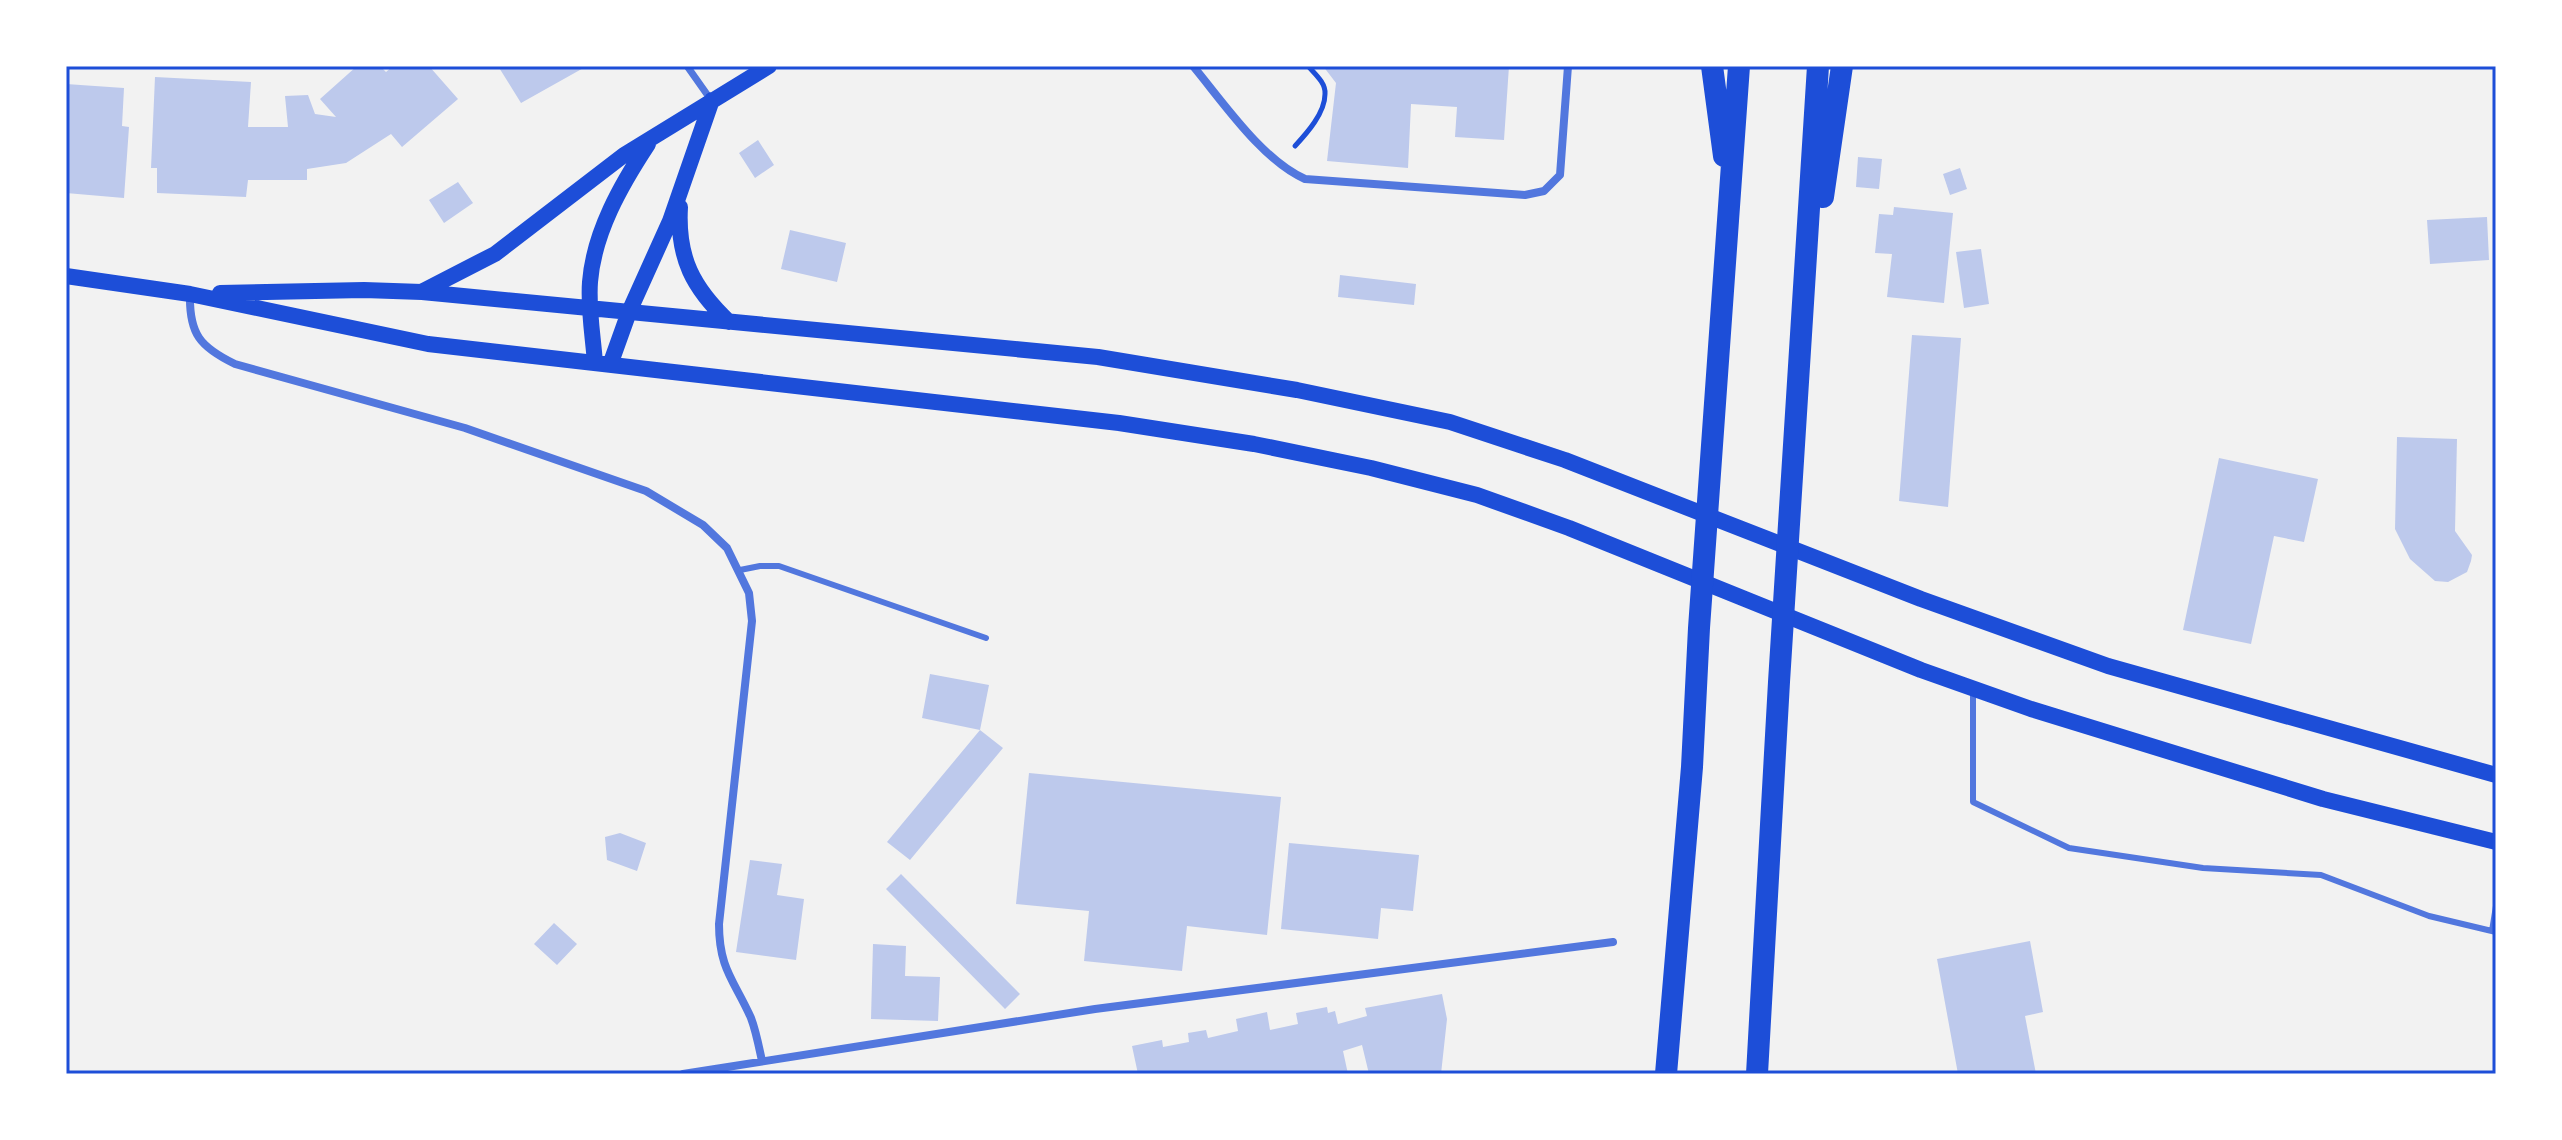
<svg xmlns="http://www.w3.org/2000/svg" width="2562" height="1140" font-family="Manrope,sans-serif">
	<rect width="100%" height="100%" fill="#f2f2f2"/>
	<!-- building -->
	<path fill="#bdc9ec" d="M357,66h23l6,6 7,-6h36l29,33 -56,48 -11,-13 -45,29 -39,6v11h-59l-2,17 -89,-4v-25h-6l4,-91 96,5 -3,45h40l-3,-31 23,-1 7,19 21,3 -16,-18z
		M498,66h89l-66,37z
		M1323,66h186l-5,74 -49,-3 2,-30 -46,-3 -3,64 -81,-7 9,-78z
		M66,84l58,4 -2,38 7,1 -5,71 -58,-5z
		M758,140l16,25 -19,13 -16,-25z
		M1858,157l24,2 -3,30 -23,-2z
		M1960,168l7,21 -17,6 -7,-21z
		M458,182l15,21 -29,20 -15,-23z
		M1894,207l59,6 -9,90 -57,-6 5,-43 -17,-1 4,-39 14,1z
		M2487,217l2,43 -59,4 -3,-44z
		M790,230l56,13 -9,39 -56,-13z
		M1981,249l8,55 -25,4 -8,-56z
		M1340,275l76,9 -2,21 -76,-8z
		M1912,335l49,3 -13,169 -49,-6z
		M2397,437l60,2 -2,92 17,24 -1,6 -4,11 -19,10 -13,-1 -25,-22 -15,-30z
		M2219,458l99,21 -14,63 -30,-6 -23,108 -68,-14z
		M930,674l59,11 -9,45 -58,-12z
		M980,730l23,18 -93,112 -23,-18z
		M1029,773l252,24 -14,138 -80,-9 -5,45 -98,-10 5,-50 -73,-7z
		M620,833l26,10 -9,28 -30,-11 -2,-23z
		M1289,843l130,12 -6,56 -32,-3 -3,31 -97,-10z
		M750,860l32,4 -5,31 27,4 -8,61 -60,-8z
		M901,874l119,120 -15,15 -119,-120z
		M554,923l23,21 -20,21 -23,-21z
		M2030,941l13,71 -18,4 11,58h-78l-21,-115z
		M873,944l33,2 -1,30 35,1 -2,44 -67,-2z
		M1442,994l5,25 -6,55h-72l-7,-29 -19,6 5,23h-210l-6,-28 30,-6 1,7 26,-5 -1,-9 18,-3 2,8 30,-7 -2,-12 31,-7 3,18 28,-6 -2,-11 31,-6 1,6 7,-2 3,13 29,-8 -2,-8z"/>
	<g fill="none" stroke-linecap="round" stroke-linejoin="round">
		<!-- path -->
		<path stroke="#1d4ed8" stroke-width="5" d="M1295,146c12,-13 30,-33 30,-52 1,-11 -10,-20 -17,-28"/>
		<!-- service -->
		<path stroke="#5277de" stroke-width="6" d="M740,570l20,-4h19l207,72
			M1973,692v110l96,46 134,20 118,7 108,41 67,16
			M2492,931l4,-25"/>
		<!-- pedestrian -->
		<path stroke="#5277de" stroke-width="7" d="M687,66l24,34"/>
		<!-- minor -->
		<path stroke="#5277de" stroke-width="8" d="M1193,66c30,36 69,94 112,113l220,16 19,-4 16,-16 8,-109
			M190,294c-1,40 10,53 45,70l230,64 181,63 57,34 24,23 22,45 3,28 -33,303c0,45 15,56 32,94 5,13 8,29 11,43
			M683,1074l412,-65 518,-67"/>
		<!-- secondary -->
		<path stroke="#1d4ed8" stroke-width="16" d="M680,207c-3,51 13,81 49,115
			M66,276l124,18 238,50 691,79 135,21 117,24 106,27 92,33 352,142 110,39 292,90 173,43
			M423,291l72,-37 129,-99 145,-89
			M220,293l144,-3 58,2 676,65 199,33 153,32 115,38 356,139 187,67 388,109
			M595,363c-2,-27 -7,-54 -5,-81 4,-50 31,-97 58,-138
			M610,365l19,-53 41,-91 42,-121"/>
		<!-- trunk -->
		<path stroke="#1d4ed8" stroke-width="22" d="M1712,66l12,90
			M1823,197l19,-131
			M1666,1074l26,-307 7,-139 40,-562
			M1757,1074l22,-392 39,-616"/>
	</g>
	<!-- border -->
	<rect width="2562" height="1140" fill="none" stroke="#ffffff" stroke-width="136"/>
	<rect x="68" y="68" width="2426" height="1004" fill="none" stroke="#1d4ed8" stroke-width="3"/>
</svg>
